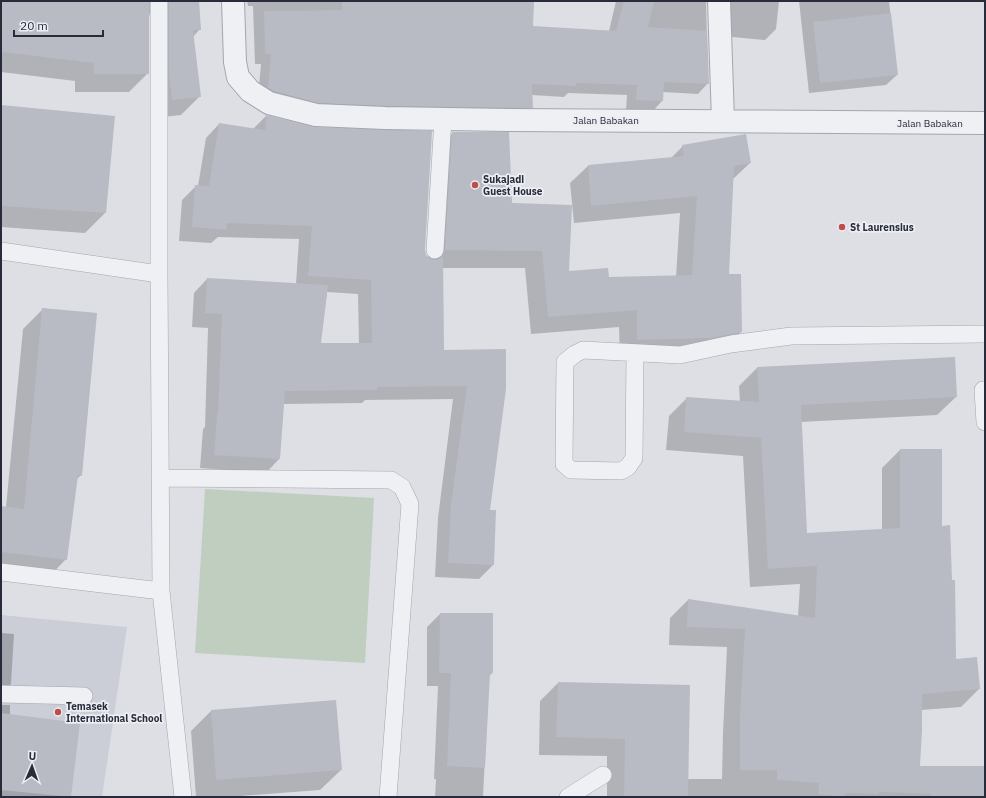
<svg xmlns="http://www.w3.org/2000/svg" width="986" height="798" font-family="'IBM Plex Sans',sans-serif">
	<rect width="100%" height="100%" fill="#dddfe5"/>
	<!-- built -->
	<path fill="#cbced6" d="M1,615l126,12 -25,170h-101z"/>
	<!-- green -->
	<path fill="#c0cebf" d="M205,489l169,9 -9,165 -170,-10z"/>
	<!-- shadow -->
	<path fill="#0003" fill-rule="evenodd" d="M1,1h197l2,28 -7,8 6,60 -18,18 -28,3 -2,-98 -2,-7 -1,60 -19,19h-54v-11l-74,-9z
		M247,1h286l-1,26 77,4 7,-30h90l2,82 -10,11 -35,-2 -1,9 -10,11 -26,-1 1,-16 -59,-2 -4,4 -32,-2v12l-10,11 -148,-2 -116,-18 3,-34h-6l-2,-58h-5z
		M715,1h64l-3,28 -11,11 -43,-4z
		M799,1h90l8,74 -11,10 -77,8z
		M1,106l104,107 -20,20 -84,-6z
		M266,116l158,133 1,6 3,3 7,-108 18,-17 115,139 40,6 68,-1 4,-64 -106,10 -4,-40 18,-17 83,-8 12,-12 67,17 -18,17 -4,96 13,56 -18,18 -103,7 -1,-30 -88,7 -6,-66h-83l1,83 62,-1 -16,161 4,54 -14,14 -44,-2 3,-59 15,-119 -88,1 -3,3 -79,1 -4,55 -13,14 -66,-5 3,-39 2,-2 3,-99 -16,-1 2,-34 13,-14 89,5 3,-45 -81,-2 -7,6 -32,-2 3,-41 14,-14h2l8,-48 13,-14 34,5zM327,292l31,2 1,50h-39z
		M43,309l38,166 -5,5 -10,79 -20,21 -45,-6v-67h5l17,-178z
		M757,368l199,29 -19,18 -137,7 6,112 76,-4v-62l18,-18 41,77 14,133 24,29 -18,18 -40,3 -2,57h66v30h-378v-41l-68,-1 1,-54 18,-18 129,96h35l1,-46 4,-86 -58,-2 1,-27 18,-18 110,17 2,-33 -50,3 -7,-131 -77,-6 3,-34 18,-18 53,4 -1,-16z
		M440,614h52v59l-3,3 -6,121h-48l1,-18h-2l4,-93h-11v-59z
		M1,633l13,1 -3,50 -10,10z
		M1,705h9v10l60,82h-69z
		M211,711l130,59 -21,20 -92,7h-32l-5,-66z"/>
	<!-- building -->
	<path fill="#b8bac4" d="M1,1h148v73h-55v-11l-93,-11z
		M169,1h30l2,29h-8l8,67 -29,3 -3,-25z
		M342,1h192l-1,25 83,5 8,-30h30l-6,26 59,4 2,53 -45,-2 -1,19 -27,-1 1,-15 -61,-2v3l-44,-2 1,24 -148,-2 -67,-3 -44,-12 -6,-3 3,-34h-6l-1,-43 78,-1z
		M891,13l7,62 -78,8 -7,-61z
		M1,105l114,11 -9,97 -105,-7z
		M266,115l49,12 117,4 -7,118 1,6 4,4 5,1 4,-1 4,-3 1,94 62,-1v40l-16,121h6l-2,55 -46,-2 3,-59 16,-118 -90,1v3l-92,1 -5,68 -66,-4 3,-41h1l4,-100 -17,-1 2,-35 121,7 -7,58h51l-1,-63 -63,-4 4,-50 -85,-3 -1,7 -34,-3 3,-42 14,1 10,-63 46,7z
		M452,132h57l3,71 60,2 -3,66 39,-3 1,9 83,-2 5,-79 -106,10 -3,-41 96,-9 -2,-11 64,-11 5,29 -17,3 -5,108h12l1,58 -32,6 -73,2v-30l-89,7 -6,-66 -97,-1z
		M42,308l55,5 -15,163 -4,-1 -11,85 -66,-8v-46l23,3z
		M955,357l2,40 -156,8 6,128 93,-5v-79h42v77l8,-1 2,55h3l1,79 21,-2 3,32 -58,5v36l-2,36h65v31h-54v-3l-52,-2v2l-34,-1 -1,4 -26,-3 1,-11 -42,-3v-10h-37v-56l5,-85 -58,-2 1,-28 127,19 2,-52 -49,3 -7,-131 -77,-6 2,-35 73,5 -2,-35z
		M440,613h53v60h-3l-5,95 -38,-2 4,-93h-12z
		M558,682l132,3 -2,112h-64l1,-58 -69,-2z
		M336,700l6,70 -126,10 -5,-70z
		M1,713l79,10 -9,74 -70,-7z"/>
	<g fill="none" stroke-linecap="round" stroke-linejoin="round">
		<defs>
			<path id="service" d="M435,250l8,-131
				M1,251l158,23 2,317 22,206
				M159,274v-273
				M635,353l-1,105 -6,9 -7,4 -50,-1 -7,-6 1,-102 10,-8 8,-4 97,5 51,-11 60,-8 194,-2
				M983,390l2,32
				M160,478l231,2 11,7 8,17 -22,293
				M1,572l160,19
				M1,694l83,2
				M568,797l35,-22"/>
			<path id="minor" d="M233,1l2,61 3,15 12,14 19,12 47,12 69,3 124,2 476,3
				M719,1l4,120"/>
		</defs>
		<!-- service casing -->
		<use href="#service" stroke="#a3a6ae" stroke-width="18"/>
		<!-- minor casing -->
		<use href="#minor" stroke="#a3a6ae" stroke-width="24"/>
		<!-- service -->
		<use href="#service" stroke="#eff0f4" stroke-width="17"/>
		<!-- minor -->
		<use href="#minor" stroke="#eff0f4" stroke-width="22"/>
	</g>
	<!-- markers -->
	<g fill="#c04c4c" stroke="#eceef3" stroke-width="1.5">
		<circle cx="475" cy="185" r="4"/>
		<circle cx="842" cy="227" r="4"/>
		<circle cx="58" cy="712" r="4"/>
	</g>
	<g text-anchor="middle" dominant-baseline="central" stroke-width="3.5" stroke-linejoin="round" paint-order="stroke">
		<!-- street labels -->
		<g font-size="10" fill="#282c3a" stroke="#eceef3">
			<text x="606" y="120">Jalan Babakan</text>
			<text x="930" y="123">Jalan Babakan</text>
		</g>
		<!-- poi labels -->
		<g font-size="10" font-weight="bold" fill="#282c3a" stroke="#eceef3" text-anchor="start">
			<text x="483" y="179">Sukajadi<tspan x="483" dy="12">Guest House</tspan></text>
			<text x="850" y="227">St Laurensius</text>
			<text x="66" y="706">Temasek<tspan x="66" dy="12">International School</tspan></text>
		</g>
	</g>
	<!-- border -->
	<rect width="986" height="798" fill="none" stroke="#282c3a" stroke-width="4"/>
	<!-- north arrow -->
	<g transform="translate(32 766) rotate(2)" stroke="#eceef3" stroke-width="3" paint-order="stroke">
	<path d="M0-3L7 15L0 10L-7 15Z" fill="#282c3a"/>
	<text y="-6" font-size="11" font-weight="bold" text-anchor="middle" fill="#282c3a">U</text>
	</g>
	<!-- scale -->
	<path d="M14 30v6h89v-6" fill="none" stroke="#282c3a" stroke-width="2"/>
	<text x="20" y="30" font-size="12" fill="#282c3a" stroke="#eceef3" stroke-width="3" paint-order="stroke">20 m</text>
</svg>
